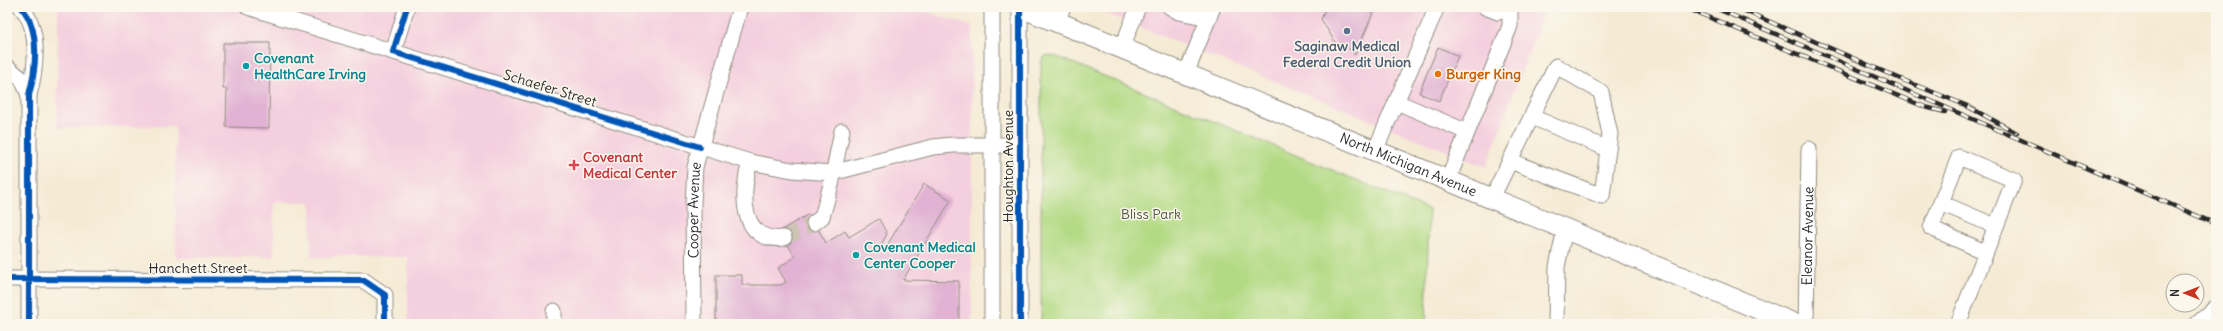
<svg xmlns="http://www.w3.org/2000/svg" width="2223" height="331" font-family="Delius,sans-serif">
	<rect width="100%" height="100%" fill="#fbf7ec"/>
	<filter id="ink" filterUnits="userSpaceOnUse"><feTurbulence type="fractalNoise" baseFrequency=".025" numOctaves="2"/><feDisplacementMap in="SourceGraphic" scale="8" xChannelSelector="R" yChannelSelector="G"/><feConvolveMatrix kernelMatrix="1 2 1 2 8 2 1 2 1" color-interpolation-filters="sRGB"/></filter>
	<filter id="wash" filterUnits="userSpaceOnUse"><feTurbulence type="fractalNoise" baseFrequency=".012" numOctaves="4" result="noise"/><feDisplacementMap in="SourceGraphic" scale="16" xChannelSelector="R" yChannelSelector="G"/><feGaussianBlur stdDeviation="0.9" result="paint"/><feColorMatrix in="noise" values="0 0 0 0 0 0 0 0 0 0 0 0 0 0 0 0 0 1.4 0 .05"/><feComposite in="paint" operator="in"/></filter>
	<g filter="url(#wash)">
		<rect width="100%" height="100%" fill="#f5ebd5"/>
		<!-- built -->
		<path fill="#f4cfde" d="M58,7h853l61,19v298h-564v-67h-97v-55h-37v55l-98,1 -1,-132 -118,2z
			M1090,7h456l-60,160z"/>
		<!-- green -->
		<path fill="#b2da84" stroke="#6e8258" d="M1047,55l11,2 371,153 -3,114h-385v-262l3,-5z"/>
		<g id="blocks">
			<!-- building -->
			<path fill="#e1b2d3" d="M1326,7h47l2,2 -20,46 -13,-13 -4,5 -17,-28z
				M223,43h47l-1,85 -43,-1 1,-38h-4z
				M1438,47l20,9 -19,45 -20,-8z
				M924,184l27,16 -48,80 56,1v43h-243v-49h26v10h39l5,-3 -8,-14 17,-11 -15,-26 29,-17 17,29 19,-12 4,6 30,-18 8,15 -7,13 3,5z"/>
		</g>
	</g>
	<g filter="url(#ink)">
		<use href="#blocks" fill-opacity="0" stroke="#908b80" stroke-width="1"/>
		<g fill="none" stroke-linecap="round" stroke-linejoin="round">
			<!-- minor-tunnel -->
			<path stroke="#cdc5b3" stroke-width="15" stroke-dasharray="15 8" stroke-linecap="butt" d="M784,238l30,-15"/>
			<defs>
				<g id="minor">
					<path d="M21,7c20,22 15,62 8,88v229"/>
					<path d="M248,7l502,155 42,8 40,3 101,-26 20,-2h67"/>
					<path d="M1170,7l9,5 30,6"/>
					<path d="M1485,7l13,5 12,-3"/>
					<path d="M1057,22l6,-15"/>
					<path d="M1122,48l16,-41"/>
					<path d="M393,52l14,-45"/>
					<path d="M7,67l15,12 7,16"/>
					<path d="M1186,74l27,-67"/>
					<path d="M1397,102l70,30"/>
					<path d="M1532,117l76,32"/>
					<path d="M1375,151l62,-144"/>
					<path d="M750,162c-9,29 -11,82 34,76"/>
					<path d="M1448,180l62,-154v-17l-5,-2"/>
					<path d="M1492,198l64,-132 45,26 9,42 -8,62 -92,-35"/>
					<path d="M1941,203l54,23"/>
					<path d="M814,223l8,-6 9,-32 11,-54"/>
					<path d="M7,279l356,1 22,15v29"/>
					<path d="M554,324v-13"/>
					<path id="s1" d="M694,324l-1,-120 2,-37 45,-160"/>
					<path d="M992,324v-317"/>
					<path d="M1020,324v-317"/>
					<path d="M1556,324l1,-57 8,-39"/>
					<path id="s2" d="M1806,324l3,-175"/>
					<path d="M1958,324l56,-144 -55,-23 -28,71 54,24"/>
					<path d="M2197,324l19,-17"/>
				</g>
				<g id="major">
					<path id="s3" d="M1020,7l410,166 365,151"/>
				</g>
			</defs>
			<!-- minor casing -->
			<use href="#minor" stroke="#908b80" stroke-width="17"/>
			<!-- major casing -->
			<use href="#major" stroke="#908b80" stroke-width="22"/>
			<!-- minor -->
			<use href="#minor" stroke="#fff" stroke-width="15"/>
			<!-- major -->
			<use href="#major" stroke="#fff" stroke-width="20"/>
			<defs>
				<path id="rail" d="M1684,7l241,100 20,5
					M1713,7l503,217
					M1736,7l167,73 62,25 52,28"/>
			</defs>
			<!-- rail casing -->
			<use href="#rail" stroke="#2b2b2b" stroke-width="4.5"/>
			<!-- rail -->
			<use href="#rail" stroke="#fbf7ec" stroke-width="3" stroke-dasharray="9" stroke-linecap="butt"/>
			<defs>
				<path id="cycleway" d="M21,7c20,22 15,62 8,88v229
					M407,7l-14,45 307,95
					M7,279l356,1 22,15v29
					M1020,324v-317"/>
			</defs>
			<!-- cycleway casing -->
			<use href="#cycleway" stroke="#fbf7ec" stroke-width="8"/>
			<!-- cycleway -->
			<use href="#cycleway" stroke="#0057b8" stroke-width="6"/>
		</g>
	</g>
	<!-- markers -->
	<circle fill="#5c6f8a" stroke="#fbf7ec" stroke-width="1.5" cx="1347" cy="31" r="4"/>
	<g fill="#0f9aa8" stroke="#fbf7ec" stroke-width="1.5">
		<circle cx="246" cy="66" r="4"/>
		<circle cx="856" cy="255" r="4"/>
	</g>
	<circle fill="#e8710a" stroke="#fbf7ec" stroke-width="1.5" cx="1438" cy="74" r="4"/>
	<path fill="#e0444e" stroke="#fbf7ec" stroke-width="1.5" d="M572 159h4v4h4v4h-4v4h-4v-4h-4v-4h4z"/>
	<g text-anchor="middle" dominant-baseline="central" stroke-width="3" stroke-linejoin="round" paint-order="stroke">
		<!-- service labels -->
		<g font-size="14" font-weight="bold" fill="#4e5e75" stroke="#fbf7ec">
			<text x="1347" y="46">Saginaw Medical<tspan x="1347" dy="16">Federal Credit Union</tspan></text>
		</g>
		<!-- culture labels -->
		<g font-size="14" font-weight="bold" fill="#0d838f" stroke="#fbf7ec" text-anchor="start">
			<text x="254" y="58">Covenant<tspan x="254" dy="16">HealthCare Irving</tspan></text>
			<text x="864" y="247">Covenant Medical<tspan x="864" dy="16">Center Cooper</tspan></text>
		</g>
		<!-- food labels -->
		<g font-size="14" font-weight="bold" fill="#c56008" stroke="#fbf7ec" text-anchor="start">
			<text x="1446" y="74">Burger King</text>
		</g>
		<!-- street labels -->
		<g font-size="14" fill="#2b2b2b" stroke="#fbf7ec">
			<text transform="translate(550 88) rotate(17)">Schaefer Street</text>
			<text stroke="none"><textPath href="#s3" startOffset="419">North Michigan Avenue</textPath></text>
			<text transform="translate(1008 166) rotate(-90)">Houghton Avenue</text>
			<text stroke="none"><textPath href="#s1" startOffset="114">Cooper Avenue</textPath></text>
			<text stroke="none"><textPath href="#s2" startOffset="88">Eleanor Avenue</textPath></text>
			<text x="198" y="268">Hanchett Street</text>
		</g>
		<!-- health labels -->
		<g font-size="14" font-weight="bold" fill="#be3a42" stroke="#fbf7ec" text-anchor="start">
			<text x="583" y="157">Covenant<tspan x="583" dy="16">Medical Center</tspan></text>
		</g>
		<!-- park labels -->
		<g font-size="14" fill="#4d5741" stroke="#fbf7ec">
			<text x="1151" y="214">Bliss Park</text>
		</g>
	</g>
	<!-- margin -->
	<rect width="2223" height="331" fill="none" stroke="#fbf7ec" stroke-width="24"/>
	<!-- north arrow -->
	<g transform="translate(2185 293) rotate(270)"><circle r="19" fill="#fbf7ec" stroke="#a8a59f"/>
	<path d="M0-3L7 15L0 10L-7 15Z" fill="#c8321e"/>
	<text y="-6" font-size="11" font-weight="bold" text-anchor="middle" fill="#2b2b2b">N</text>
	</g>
</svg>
